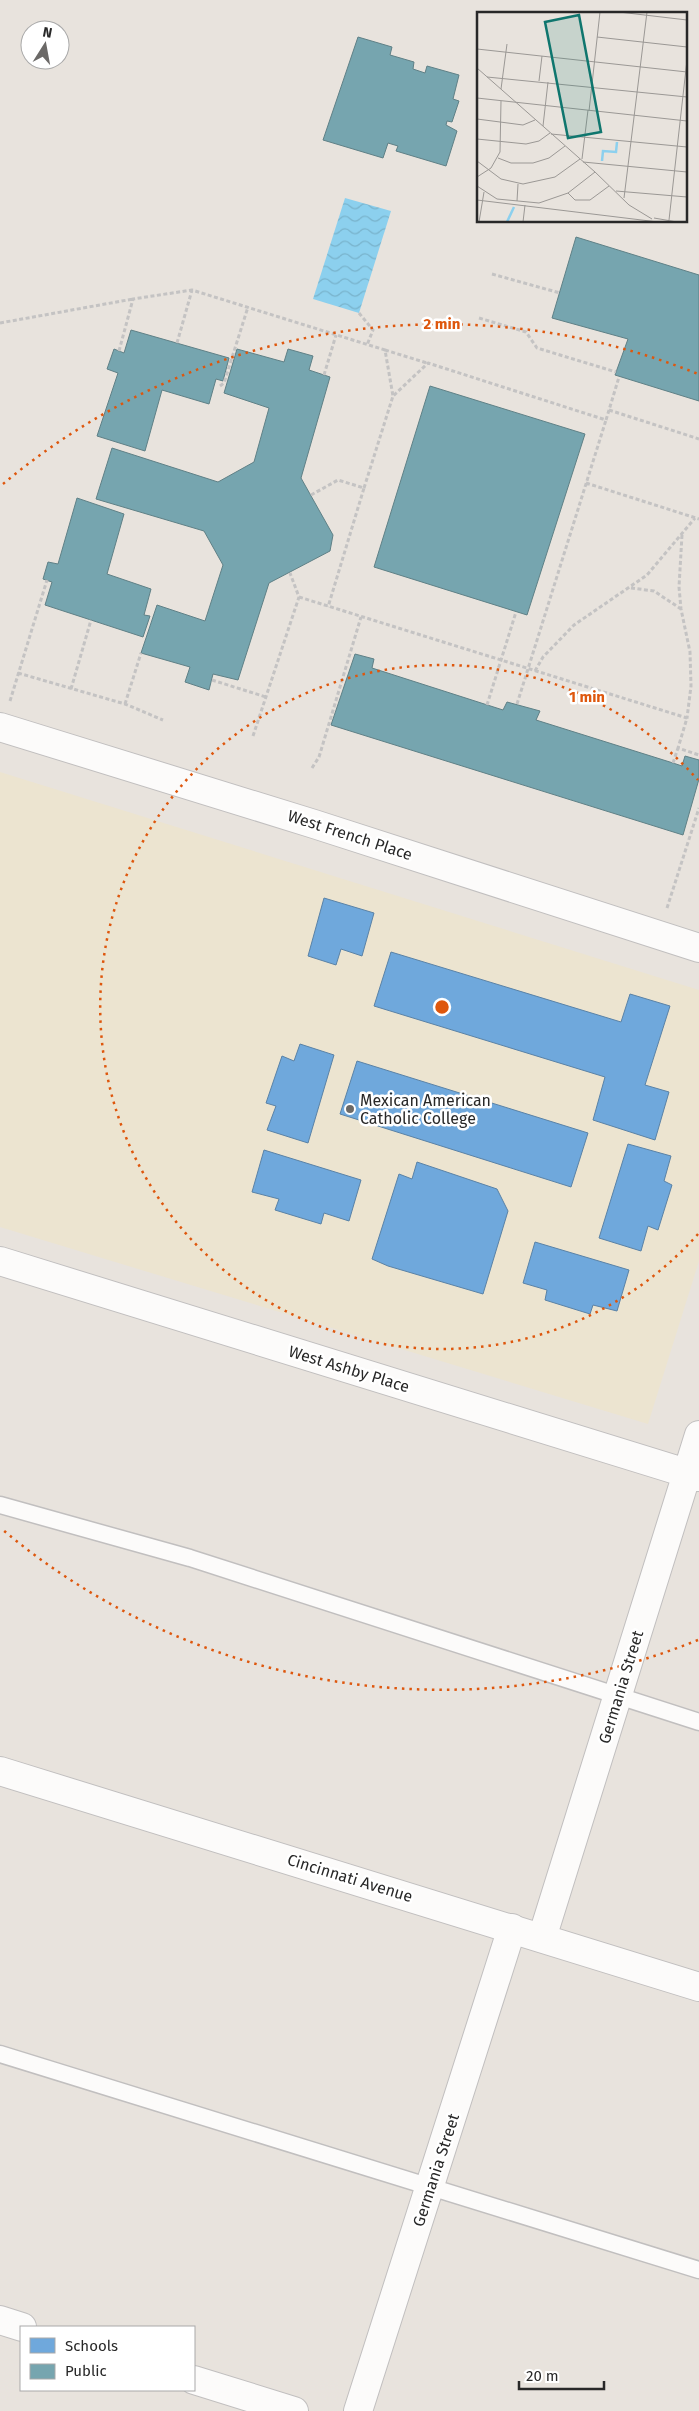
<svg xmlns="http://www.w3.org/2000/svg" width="699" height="2411" font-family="'Fira Sans',sans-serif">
	<defs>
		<pattern id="water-waves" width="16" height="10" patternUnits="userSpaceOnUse" patternTransform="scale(1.25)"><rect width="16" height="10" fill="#8cd0ee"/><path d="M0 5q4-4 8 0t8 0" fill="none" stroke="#79b3cc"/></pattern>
	</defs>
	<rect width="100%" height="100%" fill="#e8e3dd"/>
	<!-- education -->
	<path fill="#ece4d0" d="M0,772l699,218v271l-51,163 -648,-197z"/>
	<!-- water -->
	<path fill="url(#water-waves)" d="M345,198l46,13 -32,102 -46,-14z"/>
	<!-- schools -->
	<path fill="#6fa8dc" stroke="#5a82a6" d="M324,898l50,15 -12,43 -21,-7 -5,16 -28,-9z
		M391,952l230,70 9,-28 40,12 -25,79 24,7 -14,48 -62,-20 12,-43 -231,-71z
		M300,1044l34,11 -26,88 -41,-13 9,-24 -10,-3 16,-47 12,5z
		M357,1061l231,72 -17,54 -231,-73z
		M628,1144l43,12 -7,25 8,4 -14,45 -10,-4 -7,25 -42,-13z
		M264,1150l97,30 -12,41 -25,-8 -3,11 -46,-14 4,-11 -27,-7z
		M417,1162l80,27 11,22 -25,83 -95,-28 -16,-7 27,-85 13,5z
		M535,1242l94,28 -12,41 -24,-6 -3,9 -45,-14 2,-10 -24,-7z"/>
	<!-- public -->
	<path fill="#76a5af" stroke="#5f8086" d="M358,37l34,10 -2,8 24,7 -1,7 12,4 2,-7 32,9 -6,24 6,2 -7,21 -5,-1 -1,4 11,6 -11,35 -50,-15 2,-5 -10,-3 -5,15 -60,-18z
		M576,237l123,38v126l-84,-26 13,-36 -76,-21z
		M131,330l98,28 -6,23 -7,-2 -7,25 -47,-14 -17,61 -48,-15 21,-63 -11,-4 7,-20 10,4z
		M237,349l47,13 4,-13 25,7 -4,14 21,7 -29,101 32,57 -3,16 -61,32 -31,97 -25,-6 -4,16 -24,-8 5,-15 -49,-14 16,-48 48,16 18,-56 -19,-34 -108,-32 16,-51 106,34 36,-20 15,-54 -45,-15z
		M430,386l155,48 -58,181 -153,-48z
		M77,498l47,16 -17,60 44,15 -7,26 6,1 -7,21 -98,-32 7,-23 -9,-3 5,-17 10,2z
		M355,654l19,5 -2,9 131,42 4,-8 33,9 -4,9 137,43 9,3 3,-10 14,4v19l-16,56 -352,-110z"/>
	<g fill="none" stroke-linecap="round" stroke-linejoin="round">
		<defs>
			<path id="service" d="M0,1505l190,53 509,164
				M0,2054l699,216"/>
			<path id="minor" d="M0,727l314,97 385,124
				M0,1261l699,216
				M542,1938l157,-503
				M0,2320l22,7
				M194,2380l100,31
				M358,2411l154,-483"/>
			<path id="tertiary" d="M0,1771l699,216"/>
		</defs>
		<!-- service casing -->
		<use href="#service" stroke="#c1bfbf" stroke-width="19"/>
		<!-- minor casing -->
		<use href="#minor" stroke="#c1bfbf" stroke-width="30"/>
		<!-- tertiary casing -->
		<use href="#tertiary" stroke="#c1bfbf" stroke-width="30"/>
		<!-- path -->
		<path stroke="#c4c3c3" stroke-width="3" stroke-dasharray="4 2.5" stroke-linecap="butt" d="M492,274l68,19
			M359,313l14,17 -6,15
			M479,318l47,14 11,16 79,24
			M0,323l133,-24
			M177,343l15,-53
			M385,350l42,13
			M119,351l14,-52 59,-9 193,60 8,46
			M324,375l12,-40
			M220,386l4,-3 24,-76
			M609,410l90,29
			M586,483l113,36
			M364,488l29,-92 35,-33 178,57 13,-43
			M311,495l27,-15 26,8 -36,119
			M682,535l-3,52 2,22 9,43 1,34 -4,32
			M631,588l23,3 27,18
			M299,597l388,121 -9,30 21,7
			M535,671l8,-14 31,-32 73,-50 48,-57
			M18,673l107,31 38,16
			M212,680l54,17
			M71,689l20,-69
			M10,701l37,-121
			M125,704l16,-51
			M517,704l89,-284
			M487,705l29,-93
			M253,736l46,-139 -9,-24
			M673,763l5,-15
			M312,768l7,-11 42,-140
			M667,908l32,-100"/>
		<!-- service -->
		<use href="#service" stroke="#fcfbfa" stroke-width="16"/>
		<!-- minor -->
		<use href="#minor" stroke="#fcfbfa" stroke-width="28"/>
		<!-- tertiary -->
		<use href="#tertiary" stroke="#fcfbfa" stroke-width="28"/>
	</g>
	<!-- distance rings -->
	<g fill="none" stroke="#de570d" stroke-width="2.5" stroke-dasharray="2.5 5">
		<path d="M698 1234A342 342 0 1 1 698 780"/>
		<path d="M698 1640A683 683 0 0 1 3 1530M3 484A683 683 0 0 1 698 374"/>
	</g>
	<!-- markers -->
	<circle fill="#6b6967" stroke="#fff" stroke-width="2" cx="350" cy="1109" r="5"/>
	<g text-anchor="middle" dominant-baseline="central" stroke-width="5" stroke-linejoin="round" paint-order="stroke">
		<!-- street labels -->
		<g font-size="16" fill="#282828" stroke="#fff">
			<text transform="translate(350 835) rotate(18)">West French Place</text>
			<text transform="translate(349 1369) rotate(17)">West Ashby Place</text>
			<text transform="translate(621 1687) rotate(-73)">Germania Street</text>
			<text transform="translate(350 1878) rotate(17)">Cincinnati Avenue</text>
			<text transform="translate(436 2170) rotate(-72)">Germania Street</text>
		</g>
		<!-- poi labels -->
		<g font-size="16" fill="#282828" stroke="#fff" text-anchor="start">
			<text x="360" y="1100">Mexican American<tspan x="360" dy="18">Catholic College</tspan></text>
		</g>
	</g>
	<!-- overview -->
	<g transform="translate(477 12)">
		<rect width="210" height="210" fill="#e8e3dd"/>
		<path fill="none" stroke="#8cd0ee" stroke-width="2.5" d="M125,149l1,-10 13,1 1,-10M30,210l7,-15"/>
		<path fill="none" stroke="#9b9895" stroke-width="1" d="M142,0l68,8M120,25l90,10M0,37l210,23M0,56l118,104M10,65l200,20M62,69l3,-25M24,77l6,-45M0,86l210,23M112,99l11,-99M0,107l46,6 12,-5M66,114l5,-44M74,122l136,13M0,127l49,5 13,-3 11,-8M21,146l13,5h22l16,-5 16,-12M105,147l6,-49M0,149l24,18 22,5 32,-7 25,-18M106,150l104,10M117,159l35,34 23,14M0,165l14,-9 9,-16 1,-51M0,174l20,13 42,4 29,-10 27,-21M139,179l71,6M91,181l7,7h15l19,-14M147,186l23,-186M0,188l181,22M40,189l1,-17M177,206l23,4M192,208l18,-160M2,210l5,-30M46,210l2,-17"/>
		<path fill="#0f766e" fill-opacity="0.15" stroke="#0f766e" stroke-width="2.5" d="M102,3l22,117 -33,6 -23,-116z"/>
		<rect width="210" height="210" fill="none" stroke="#282828" stroke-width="2.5"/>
	</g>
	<circle cx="442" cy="1007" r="8" fill="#de570d" stroke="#fff" stroke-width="2.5"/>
	<g font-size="15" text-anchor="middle" font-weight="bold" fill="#de570d" stroke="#fff" stroke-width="5" stroke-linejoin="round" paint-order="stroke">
		<text x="442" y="329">2 min</text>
		<text x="587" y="702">1 min</text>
	</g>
	<!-- legend -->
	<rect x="20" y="2326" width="175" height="65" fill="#ffffff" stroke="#a9a9a9"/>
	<rect x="30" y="2338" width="25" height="15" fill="#6fa8dc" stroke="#a9a9a9"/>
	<text x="65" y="2351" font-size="15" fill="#282828">Schools</text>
	<rect x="30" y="2364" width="25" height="15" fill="#76a5af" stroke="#a9a9a9"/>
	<text x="65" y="2376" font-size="15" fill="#282828">Public</text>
	<!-- north arrow -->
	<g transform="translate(45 45) rotate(11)"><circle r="24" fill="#ffffff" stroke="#a9a9a9"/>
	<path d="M0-4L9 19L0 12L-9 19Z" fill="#6b6967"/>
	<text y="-8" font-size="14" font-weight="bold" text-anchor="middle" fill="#282828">N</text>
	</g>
	<!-- scale -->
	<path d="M519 2381v8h85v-8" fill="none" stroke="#282828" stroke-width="2.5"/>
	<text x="526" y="2381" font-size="15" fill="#282828" stroke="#ffffff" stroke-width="4" paint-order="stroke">20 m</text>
</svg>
